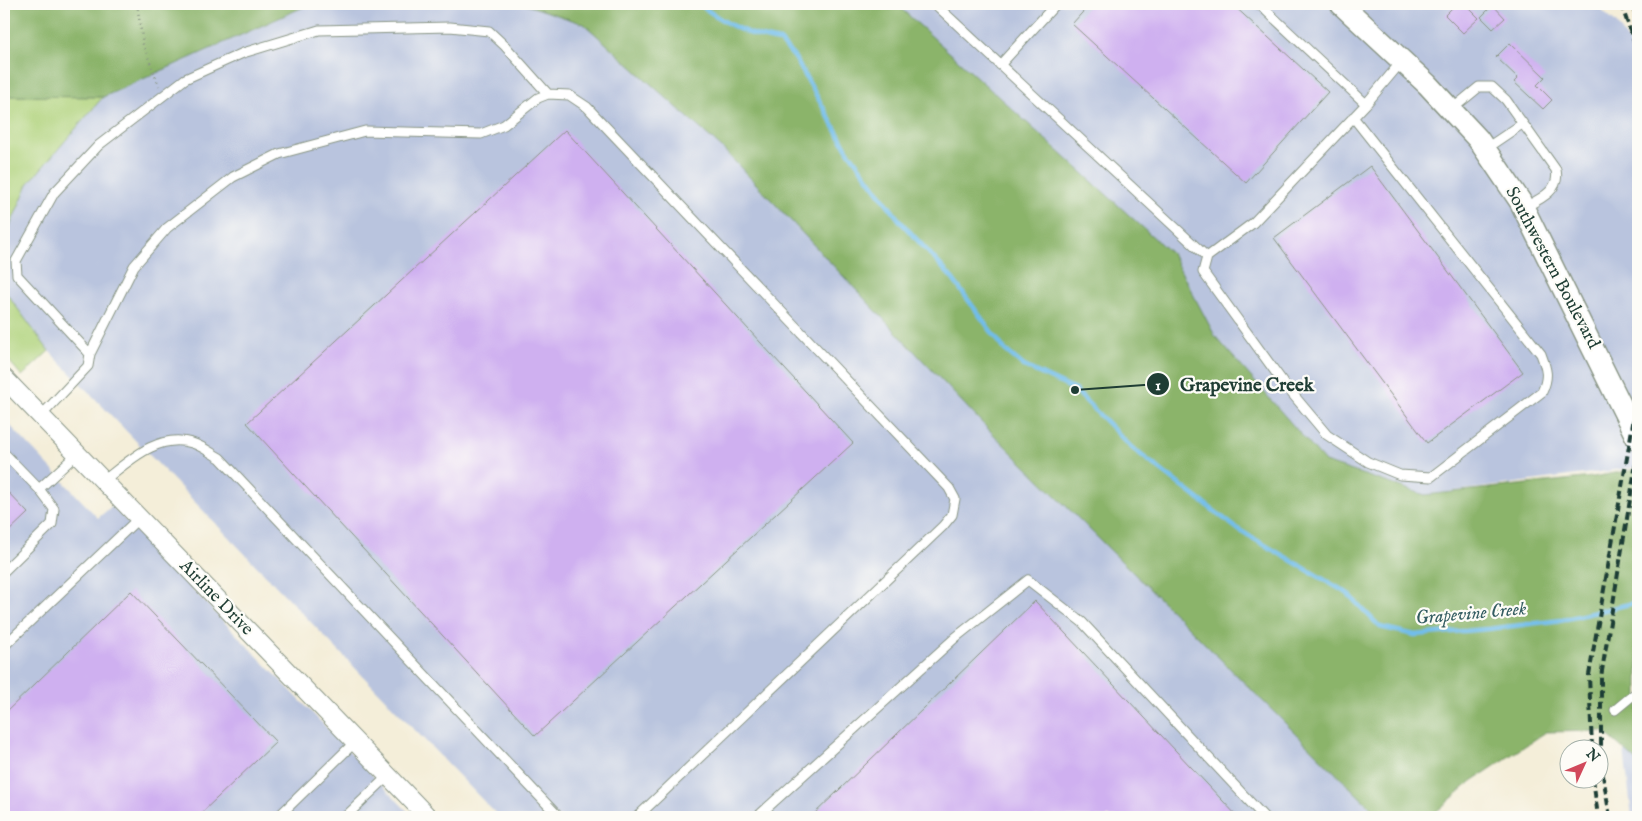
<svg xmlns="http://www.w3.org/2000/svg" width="1642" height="821" font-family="'IM FELL English',serif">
	<rect width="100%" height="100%" fill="#fdfcf7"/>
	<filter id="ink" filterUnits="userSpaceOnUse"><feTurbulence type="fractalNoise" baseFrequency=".02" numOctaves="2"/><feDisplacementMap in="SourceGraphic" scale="10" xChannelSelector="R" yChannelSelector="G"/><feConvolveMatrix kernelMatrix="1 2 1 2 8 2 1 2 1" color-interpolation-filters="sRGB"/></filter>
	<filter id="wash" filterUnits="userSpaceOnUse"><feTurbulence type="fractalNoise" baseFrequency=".0096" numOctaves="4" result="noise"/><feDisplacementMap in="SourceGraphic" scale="20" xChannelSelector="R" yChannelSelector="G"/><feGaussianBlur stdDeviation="1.12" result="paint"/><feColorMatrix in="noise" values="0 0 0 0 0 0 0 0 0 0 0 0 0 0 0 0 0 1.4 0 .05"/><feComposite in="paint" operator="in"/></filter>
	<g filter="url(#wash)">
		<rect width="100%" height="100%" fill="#f4eed9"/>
		<!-- industrial -->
		<path fill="#b9c4de" d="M311,4h212l61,20 138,124 261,276 397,393h-881l-450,-466 -45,-61v-50l24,-56 75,-87z
			M896,4h698l22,19 22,32v412l-213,28 -100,-33 -110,-126 -43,-82z
			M4,419l94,99 14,-12 301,311h-409z
			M1624,750l14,12v55h-6z"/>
		<!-- green -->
		<path fill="#afd27a" stroke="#678857" d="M4,96l99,1 -75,87 -24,56z
			M4,290l45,61 -27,25 -18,-21z"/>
		<!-- forest -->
		<path fill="#8bb46a" stroke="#55784f" d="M4,4h306l-207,93 -99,-1z
			M524,4h372l276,250 43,82 110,126 100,33 167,-18 46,-8v293l-35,-31 -57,1 -74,49 -42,36h-50l-397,-393 -261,-276 -138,-124z"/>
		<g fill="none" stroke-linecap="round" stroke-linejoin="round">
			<!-- stream -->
			<path stroke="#71bdeb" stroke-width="4.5" d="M699,4c26,20 49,32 81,37l15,17 53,93 52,70 52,57 53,72 19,16 51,24 57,58 107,82 108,63 33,34 35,8 73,-6 74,-9 76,-18"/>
		</g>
		<g id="blocks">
			<!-- building -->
			<path fill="#cfb0f0" d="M1090,4h142l96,88 -82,91 -174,-159z
				M1456,4h9l14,14 -16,15 -18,-18z
				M1493,5l12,13 -12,11 -12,-12z
				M1510,43l35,34 -8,8 15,15 -9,9 -29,-27 4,-4 -22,-21z
				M565,130l288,313 -318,293 -288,-313z
				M1370,166l153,206 -96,71 -153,-205z
				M4,488l24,25 -24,23z
				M131,591l145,151 -79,75h-193v-103z
				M1035,601l203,216h-427z"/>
		</g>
	</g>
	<g filter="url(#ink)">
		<use href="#blocks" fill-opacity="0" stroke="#8a9686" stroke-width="1"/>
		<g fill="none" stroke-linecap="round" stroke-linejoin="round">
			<defs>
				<path id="service" d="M935,4l272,253 46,-34 113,-119 -107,-100
					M1000,65l56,-61
					M1366,104l36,-43
					M1451,110l28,-23h13l14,13 50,70c5,21 -18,30 -33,38
					M1485,149l37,-25
					M1207,257l-4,15 82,113 42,50 41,27 32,13 31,2 111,-85c7,-15 5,-22 -1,-38l-188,-237
					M90,354l-73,-79 -1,-14 38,-68 45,-48 86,-66 58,-26 76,-23 131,-3 39,4 16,15 43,48
					M41,416l47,-50 2,-12 44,-88 33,-38 66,-51 46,-23 86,-23 116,3 23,-9 34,-27 10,-4 21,1 18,12 362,381 6,11 -3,16 -9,11 -306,291
					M4,453l35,36 38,-35
					M103,481c25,-19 55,-49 89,-38 10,3 19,10 28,15l339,359
					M4,571l48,-47 2,-15 -15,-20
					M4,646l135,-128
					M1615,710l23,-19
					M278,817l77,-75
					M345,817l43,-41
					M757,817l199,-180 72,-57 54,42 182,195"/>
				<path id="minor" d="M4,378l424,439"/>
				<path id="tertiary" d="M1341,4l86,80 24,26 27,29 42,62 118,239"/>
			</defs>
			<!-- service casing -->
			<use href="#service" stroke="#8a9686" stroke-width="11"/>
			<!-- minor casing -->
			<use href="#minor" stroke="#8a9686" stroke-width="20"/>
			<!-- tertiary casing -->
			<use href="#tertiary" stroke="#8a9686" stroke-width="24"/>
			<!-- path -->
			<path stroke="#8a9686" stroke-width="2.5" stroke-dasharray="1 4" stroke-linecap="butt" d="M137,4l6,40 16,42"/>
			<!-- service -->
			<use href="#service" stroke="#fff" stroke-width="9"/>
			<!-- minor -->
			<use href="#minor" stroke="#fff" stroke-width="18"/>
			<!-- tertiary -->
			<use href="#tertiary" stroke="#fff" stroke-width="21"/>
			<!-- rail -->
			<path stroke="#1f3d34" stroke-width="4" stroke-dasharray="8 4" stroke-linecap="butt" d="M1621,4l17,49
				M1632,4l6,17
				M1592,748l-3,-73 49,-280
				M1593,778l5,39
				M1610,817l-9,-53v-87l37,-226"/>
		</g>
	</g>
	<g text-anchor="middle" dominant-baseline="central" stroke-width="4.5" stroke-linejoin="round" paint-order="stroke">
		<!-- street labels -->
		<g font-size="18" fill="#1f3d34" stroke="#fdfcf7">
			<text transform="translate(1552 268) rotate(62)">Southwestern Boulevard</text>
			<text transform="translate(216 598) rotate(46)">Airline Drive</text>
		</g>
		<!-- water labels -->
		<g font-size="19" font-style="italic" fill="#345d62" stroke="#fdfcf7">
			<text transform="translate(1471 614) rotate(-5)">Grapevine Creek</text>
		</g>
	</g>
	<!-- callouts -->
	<path fill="none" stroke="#1f3d34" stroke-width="2" d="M1075 390L1158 384"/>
	<g fill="#1f3d34" stroke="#fdfcf7" stroke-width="2">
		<circle cx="1075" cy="390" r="5"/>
		<circle cx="1158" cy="384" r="12"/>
	</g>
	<g font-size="15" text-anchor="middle" font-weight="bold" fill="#fff">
		<text x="1158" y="390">1</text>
	</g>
	<g font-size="19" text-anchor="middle" font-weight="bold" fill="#1f3d34" stroke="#fdfcf7" stroke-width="4.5" stroke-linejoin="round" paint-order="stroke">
		<text x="1247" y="391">Grapevine Creek</text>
	</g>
	<!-- margin -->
	<rect width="1642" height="821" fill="none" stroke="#fdfcf7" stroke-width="20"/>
	<!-- north arrow -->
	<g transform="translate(1584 764) rotate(46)"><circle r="24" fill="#fdfcf7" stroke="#a4b0a9"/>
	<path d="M0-4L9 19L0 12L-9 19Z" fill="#d1495b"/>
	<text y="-8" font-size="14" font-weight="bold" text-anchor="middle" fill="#1f3d34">N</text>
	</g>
</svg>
